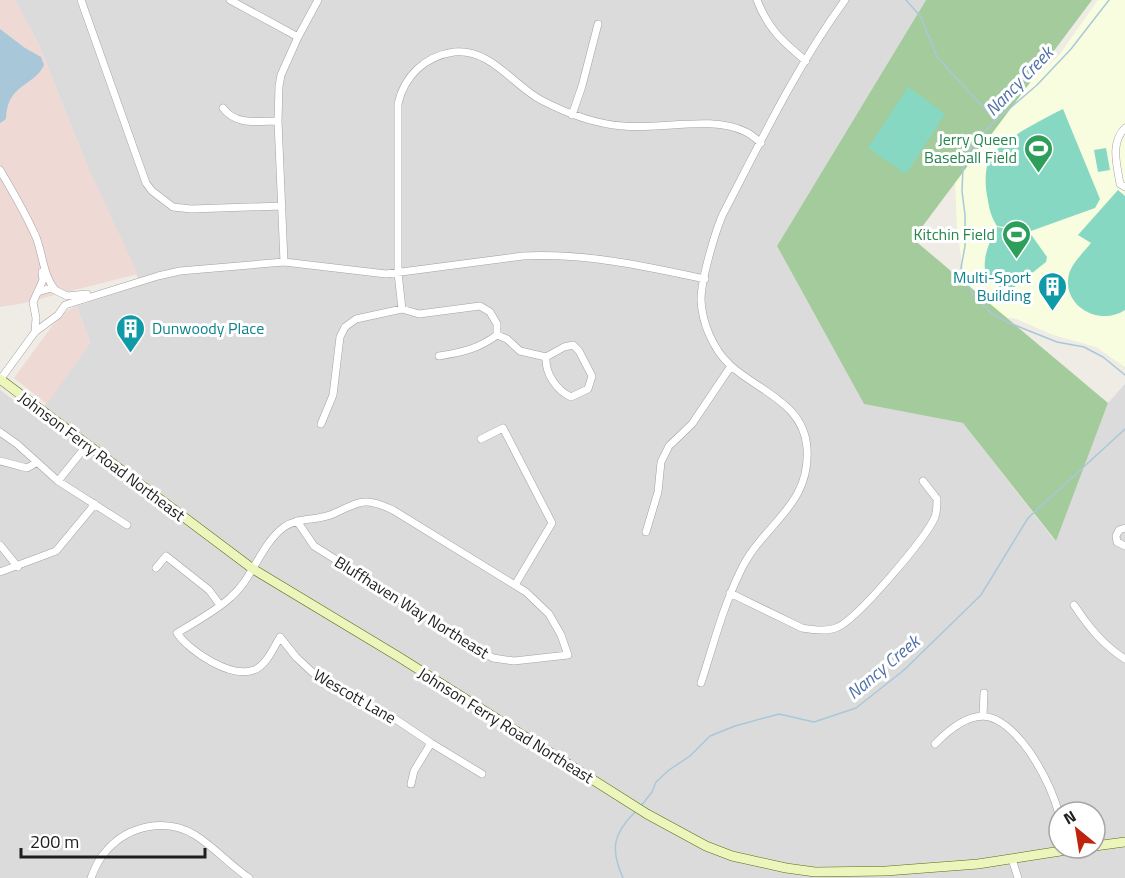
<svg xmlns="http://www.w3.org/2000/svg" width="1125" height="878" font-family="'Titillium Web',sans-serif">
	<rect width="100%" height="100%" fill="#eeece4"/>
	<!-- residential -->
	<path fill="#dcdbdb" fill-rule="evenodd" d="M15,0h911l-149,246 87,158 99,19 92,118 53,-138 17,-19v494h-1125v-488l36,27 54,-74 -13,-37 64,-21 -55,-122 -47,-118zM1059,812h36v36h-36z"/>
	<!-- commercial -->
	<path fill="#eed9d5" d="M0,0h15l24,45 47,118 52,111 -119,30 -19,3z
		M77,306l13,37 -43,61 -33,-26 39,-53 15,-15z"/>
	<!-- education -->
	<path fill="#f9fddf" d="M1098,0h27v367l-29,-20 -43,-12 -39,-17 -23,-1 -25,-28 -9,-59 -3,-76 106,-100z"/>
	<!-- forest -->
	<path fill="#a4cb9c" d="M926,0h166l-179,239 195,164 -52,138 -93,-118 -99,-19 -87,-158z"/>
	<!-- pitch -->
	<path fill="#87d8c3" d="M908,87l37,27 -39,60 -38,-26z
		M1063,109l37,90 -5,9 -64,23 -34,-5c-7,-11 -8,-19 -10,-31 -2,-10 -2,-23 1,-33 6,-19 57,-44 75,-53z
		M1106,148l4,22 -12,2 -4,-22z
		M1118,190l7,6v114c-25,17 -64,-4 -56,-36 3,-11 15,-22 22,-31l-13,-8z
		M997,227l33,6 17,24 -1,5 -34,27c-4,-1 -10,-1 -14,-3 -24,-9 -10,-43 -1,-59z"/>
	<!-- water -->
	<path fill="#a8c8d9" d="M0,29l25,19 16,9 3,8c-10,22 -37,18 -38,54l-6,4z"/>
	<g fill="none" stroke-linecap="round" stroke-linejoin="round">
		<!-- stream -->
		<path stroke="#a8c8d9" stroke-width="1.5" d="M906,0l15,17 16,40 58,63
			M1109,0l-38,49 -34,36 -42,36 -22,22 -10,23 -1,25 3,24v31l-4,22 11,25 19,20 16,9 50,20 27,5 19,10 22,18
			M641,806l11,-14 4,-10 13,-12 21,-14 20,-20 25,-10 44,-12 35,8 42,-14 48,-38 77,-75 47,-77 97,-89
			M623,878c-13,-29 -10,-44 12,-66"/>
		<defs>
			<path id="street" d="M81,0l65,183 6,8 21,16 18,2 91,-3
				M230,0l68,37
				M757,0c11,29 26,42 49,61
				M223,108c13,18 36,13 55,13
				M572,115l10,-29 16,-62
				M1125,128c-15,15 -8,37 -5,56l5,3
				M0,170c13,22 26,44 36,67 7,18 7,38 19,53
				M284,262l-6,-141 1,-35 2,-11 17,-38 20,-37
				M38,292l13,-4 16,8 20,-2
				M402,309l-4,-36v-169c6,-28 27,-48 56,-52 36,-4 59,33 87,48 25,13 53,24 82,26 37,4 90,-11 123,6 5,2 10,7 15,11
				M35,332l1,-14 -3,-16 10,-22 -1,-8
				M497,335l10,4 13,12 26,6
				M573,345l6,6 13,25 -4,13 -17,8c-15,-7 -26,-24 -25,-40l18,-10z
				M0,380l35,-48 23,-17 7,-10 93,-29 22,-5 104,-9 102,12 137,-18c63,-3 121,10 182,23
				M321,424l12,-29 7,-58 5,-10 11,-8 46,-10 17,5 61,-8 10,6 7,12v11c-19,14 -34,17 -58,21
				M0,432l17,12 41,37 69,44
				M481,439l22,-11 49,95 -37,62
				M0,461l27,7 9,-5
				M58,481l29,-36
				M297,521l17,25 179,112 21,3 54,-6 -7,-20 -12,-21 -23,-22 -133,-82c-29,-14 -34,-8 -60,4 -16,7 -35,3 -49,13 -23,17 -31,51 -53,70 -15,14 -36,25 -54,36 12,18 54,46 77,37 12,-4 20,-23 26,-33l16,20 16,15 53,32 20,8 46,31 51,31
				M1125,528l-6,2 -3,6 1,6 8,4
				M646,532l12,-40 3,-30 8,-16 23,-22 39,-58
				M0,545l18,22
				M156,568l10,-12 43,34 11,15
				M0,572l56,-21 39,-47
				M730,593l72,35c11,2 26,4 36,-1 20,-9 88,-89 97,-110 2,-6 2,-12 2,-18l-14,-18
				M1074,605c14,21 29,40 51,54
				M701,683c12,-37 22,-76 39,-111 22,-48 71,-65 67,-124 -3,-45 -49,-57 -77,-83 -17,-16 -28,-42 -29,-65 0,-20 13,-64 21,-84 38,-73 74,-149 123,-216
				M983,716l1,-23
				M935,744c38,-39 62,-37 94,7 13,19 24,41 30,63
				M411,784l3,-13 17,-28
				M1012,859l6,19
				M91,878c4,-10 8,-20 16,-28 21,-24 59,-33 88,-15 19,12 35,30 54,43"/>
			<path id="secondary" d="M0,379l253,190 146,88 248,157 59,32 26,10 54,12 29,4 71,-1 92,-7 102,-16
				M1095,846l30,-4"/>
		</defs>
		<!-- street casing -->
		<use href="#street" stroke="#a2a2a2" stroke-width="8"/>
		<!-- secondary casing -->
		<use href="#secondary" stroke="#576e0c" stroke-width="10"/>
		<!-- street -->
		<use href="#street" stroke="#fff" stroke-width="7"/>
		<!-- secondary -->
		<use href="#secondary" stroke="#ebf5bc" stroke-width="9"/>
	</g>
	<!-- icons -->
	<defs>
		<symbol id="stadium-pin" viewBox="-11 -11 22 30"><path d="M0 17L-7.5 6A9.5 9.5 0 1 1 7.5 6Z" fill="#2e9e5b" stroke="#fff"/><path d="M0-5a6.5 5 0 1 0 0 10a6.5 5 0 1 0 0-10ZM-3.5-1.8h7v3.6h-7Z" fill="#fff"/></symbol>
		<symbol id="building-pin" viewBox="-11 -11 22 30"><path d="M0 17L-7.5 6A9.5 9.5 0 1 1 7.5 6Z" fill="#0f9aa8" stroke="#fff"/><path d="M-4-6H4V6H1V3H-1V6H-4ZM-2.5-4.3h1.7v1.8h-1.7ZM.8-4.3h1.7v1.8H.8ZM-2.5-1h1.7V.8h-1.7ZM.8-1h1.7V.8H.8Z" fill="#fff"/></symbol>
	</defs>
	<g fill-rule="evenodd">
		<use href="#stadium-pin" x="1022" y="132" width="33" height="45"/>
		<use href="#stadium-pin" x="1000" y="218" width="33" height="45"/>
		<use href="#building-pin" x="1036" y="270" width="33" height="45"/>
		<use href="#building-pin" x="114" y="312" width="33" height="45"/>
	</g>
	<g text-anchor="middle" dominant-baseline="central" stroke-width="6" stroke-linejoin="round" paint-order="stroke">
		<!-- leisure labels -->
		<g font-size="16" fill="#27864d" stroke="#fff" text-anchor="end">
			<text x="1017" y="139">Jerry Queen<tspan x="1017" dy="18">Baseball Field</tspan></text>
			<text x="995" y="234">Kitchin Field</text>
		</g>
		<!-- culture labels -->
		<g font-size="16" fill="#0d838f" stroke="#fff" text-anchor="end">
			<text x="1031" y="277">Multi-Sport<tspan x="1031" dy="18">Building</tspan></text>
			<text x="152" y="328" text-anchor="start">Dunwoody Place</text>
		</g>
		<!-- street labels -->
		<g font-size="16" fill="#1e1e1e" stroke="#fff">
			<text transform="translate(102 456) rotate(37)">Johnson Ferry Road Northeast</text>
			<text transform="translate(412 607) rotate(32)">Bluffhaven Way Northeast</text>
			<text transform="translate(355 696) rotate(30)">Wescott Lane</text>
			<text transform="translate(506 725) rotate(32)">Johnson Ferry Road Northeast</text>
		</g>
		<!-- water labels -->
		<g font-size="18" font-style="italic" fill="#5171a7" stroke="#fff">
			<text transform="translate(1019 81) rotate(-46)">Nancy Creek</text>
			<text transform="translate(883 667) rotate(-40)">Nancy Creek</text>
		</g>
	</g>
	<!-- north arrow -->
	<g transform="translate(1077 830) rotate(330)"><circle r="28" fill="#ffffff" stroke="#a5a5a5" stroke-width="1.5"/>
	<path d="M0-4.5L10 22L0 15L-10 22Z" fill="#be230d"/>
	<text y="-9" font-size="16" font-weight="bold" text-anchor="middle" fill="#1e1e1e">N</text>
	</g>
	<!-- scale -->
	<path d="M21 848v9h184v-9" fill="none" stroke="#1e1e1e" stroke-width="3"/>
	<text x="30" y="848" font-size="18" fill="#1e1e1e" stroke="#ffffff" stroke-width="4.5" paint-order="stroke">200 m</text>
</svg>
